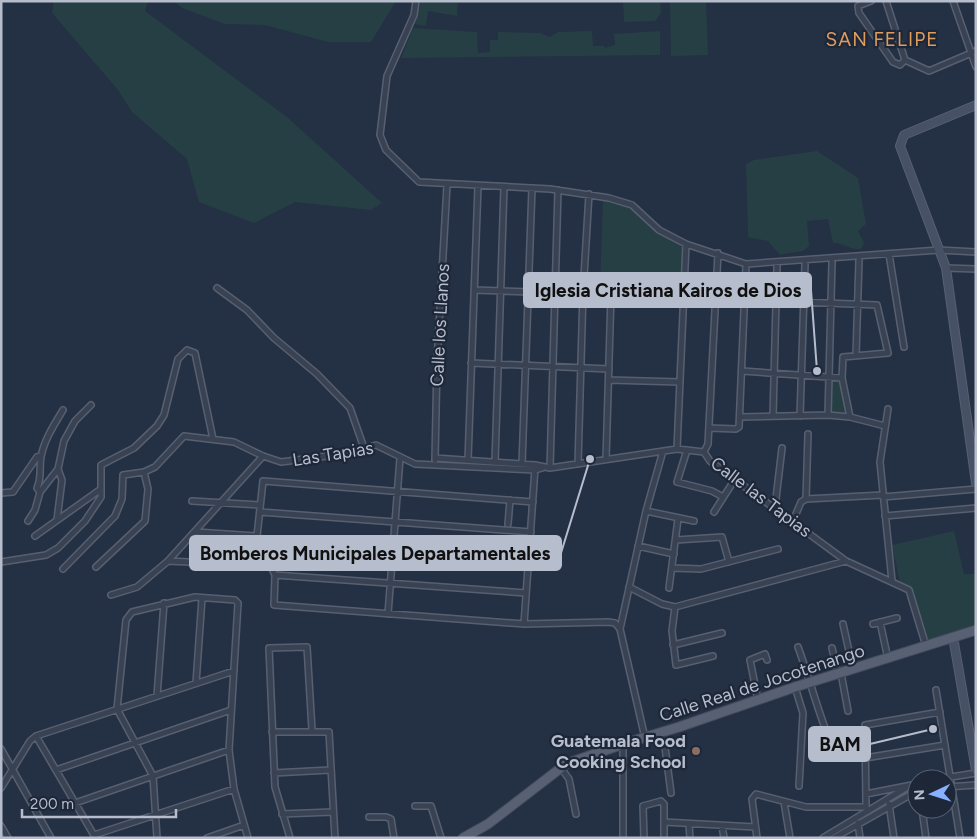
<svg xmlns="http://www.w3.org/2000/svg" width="977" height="839" font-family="Figtree,sans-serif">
	<rect width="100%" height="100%" fill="#243043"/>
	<!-- green -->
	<path fill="#263f44" d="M54,1h94l-3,10 143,107 94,85 -11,7 -76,-8 -41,21 -55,-21 -12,-43 -55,-47 -14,-22 -66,-77z
		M174,1h222l-25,41h-43l-63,-17 -40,-1 -43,-16z
		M421,1h37l-1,15 -29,-5 -2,15 -11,-2z
		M623,1h37l1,12 -6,8 -31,1z
		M670,1h36l2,54 -37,1z
		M413,28l64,4 1,21 12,-1v-12h8v-8l42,1 10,4 8,-5 34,-1 1,15h11v2l11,-3 -1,-11 46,-3v24l-259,3z
		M817,151l41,27 8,46 -8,7 6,12 -3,6c-12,1 -18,-7 -28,-6l-5,-24 -21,2 2,25 -6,5 -23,4 -12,-14 -20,-4 -2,-73 8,-4z
		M603,199l26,7 28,26 26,15 -2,47 -81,-5z
		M829,379l10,2 8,34 -18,-2z
		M954,531l10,43h12v53l-47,15 -17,-54 -12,-5 -8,-38z"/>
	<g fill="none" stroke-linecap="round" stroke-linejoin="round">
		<defs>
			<path id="street" d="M416,1l-2,14 -27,61 -7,59 6,15 33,32 131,7 59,9 23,7 27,25 27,14 60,20 193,-14 37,2
				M871,1l-13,5 1,7 34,49 7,3 5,-5
				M886,1l19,59 24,11 47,-20
				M953,1l23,66
				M889,254l15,93
				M946,268l30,1
				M217,288l30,22 27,28 43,36 33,34 14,40
				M474,290l210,7
				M746,300l131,5 11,48 -45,4 -1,21 8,39
				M856,355l3,-95
				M471,363l138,6
				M742,371l100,7
				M609,380l71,2
				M888,409l-8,53 12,119
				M828,415l4,-153
				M773,416l4,-151
				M800,416l5,-152
				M741,417l87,-2 22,2 35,9
				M709,428l27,1 3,-2 7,-163
				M677,449l9,-205
				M687,450l-10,32 35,9 11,6
				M704,452l4,-8 10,-191
				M435,458l100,7 15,3 127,-19 27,3 6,9 136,100 63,29 17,56
				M606,459l5,-164
				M435,460l2,-98 10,-177
				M468,460l10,-274
				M495,462l9,-275
				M522,464l10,-276
				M578,464l5,-171 6,-99
				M550,468l8,-278
				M40,492l-3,-4c5,-10 2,-21 4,-31 3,-17 13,-32 22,-47
				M1,493l12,-1 24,-35 4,-1
				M883,497l93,-8
				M806,499l2,-65
				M192,501l68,4
				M533,502l-270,-21 -6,55 18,39 -1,30 250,19 84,-2 7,1 5,6
				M775,507l7,-59
				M646,511l48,10
				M260,512l271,20
				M714,512l21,-33
				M885,516l91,-8
				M57,520l5,-40 -4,-11
				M28,521l7,-11 5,-18 18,-23 6,-28 11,-20 16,-16
				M793,521l8,-19 5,-3 77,-4
				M508,524l2,-24
				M196,532l61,4
				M35,536l66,-47
				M676,540l46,-3 7,25
				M261,542l267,20
				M638,546l36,8
				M168,561l103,5
				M1,562l45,-7 12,-7 27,-27 16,-24v-32l33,-17 23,-22 7,-11 14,-56 9,-9 8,3 18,86
				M96,567l49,-46 3,-32 -4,-17
				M672,568l29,1 77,-20
				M63,569l52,-53 7,-17 1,-24 21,-3 11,-5 29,-31 50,6 29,14 18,6 69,-9 26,-8 39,19 120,6 7,-2
				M275,575l251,18
				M629,587l33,17 13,3 171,-46
				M669,588l9,-69
				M111,595l26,-8 31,-26 95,-105
				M675,607l-3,24 4,34 37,-9
				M388,614l12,-156
				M880,622l8,37
				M524,624l11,-156
				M843,624l10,45
				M873,624l24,-6
				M673,645l49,-12
				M798,647c13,35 21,70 36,104
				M832,648l6,26
				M841,673l7,38
				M196,683l6,-85
				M795,687l8,26 -4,73
				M936,690l24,148
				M157,696l7,-93
				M758,700l-8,-40 15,-6 2,6
				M272,732h57l6,106
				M663,732l8,61
				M36,736l59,101
				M645,738l-25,-109 26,-118 17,-60
				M1,749l50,89
				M865,758l80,-13
				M561,768l8,11 7,35
				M56,770l175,-60
				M274,773l56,-3
				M945,778l31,-5
				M947,787l29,-2
				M1,788l29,-47 6,-5 198,-65
				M866,794l51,-10
				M784,802l6,36
				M75,803l154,-53
				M889,804l5,34
				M415,806h16l10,32
				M922,809l4,29
				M868,811l-2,-4 -1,-82 75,-13
				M282,814l50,-2
				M369,817h17l5,2 3,19
				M664,822l91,5
				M858,823l2,15
				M689,825l1,13
				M1,826l7,12
				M722,826l2,12
				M94,835l140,-46
				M157,838l-4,-62 -36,-67 9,-89 6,-8 63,-15 40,3 3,3 -9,147 5,39 14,49
				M207,838l37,-13
				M290,838l-15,-51 -6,-139 38,-1 5,83
				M623,838v-94
				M644,838l-1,-32 18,-5 3,3v34
				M757,838l-5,-39 4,-5 50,13h60
				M823,838l86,-52
				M834,838l83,-47"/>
			<path id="secondary" d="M976,105l-72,30 -4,11 46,122 30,215
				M953,637l23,133"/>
			<path id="primary" d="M463,838l25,-14 78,-60 57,-20 56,-17 116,-40 181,-57"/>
		</defs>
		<!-- street casing -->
		<use href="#street" stroke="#576070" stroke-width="8"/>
		<!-- secondary casing -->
		<use href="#secondary" stroke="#576070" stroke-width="10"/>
		<!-- primary casing -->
		<use href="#primary" stroke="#424b5c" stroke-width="11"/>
		<!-- street -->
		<use href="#street" stroke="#394253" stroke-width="5"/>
		<!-- secondary -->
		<use href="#secondary" stroke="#465166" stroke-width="8"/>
		<!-- primary -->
		<use href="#primary" stroke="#576173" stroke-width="9"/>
	</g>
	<!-- markers -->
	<circle fill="#8d6e63" stroke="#1d2738" stroke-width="2" cx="696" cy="751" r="5"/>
	<g text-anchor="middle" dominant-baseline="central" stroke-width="4.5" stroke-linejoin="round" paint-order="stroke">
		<!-- street labels -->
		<g font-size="18" fill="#b6bdcd" stroke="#1d2738">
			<text transform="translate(440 325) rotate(-87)">Calle los Llanos</text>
			<text transform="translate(333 454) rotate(-9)">Las Tapias</text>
			<text transform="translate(761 497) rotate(37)">Calle las Tapias</text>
			<text transform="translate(762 683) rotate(-18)">Calle Real de Jocotenango</text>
		</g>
		<!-- poi labels -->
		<g font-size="18" font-weight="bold" fill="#b6bdcd" stroke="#1d2738" text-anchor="end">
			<text x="686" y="741">Guatemala Food<tspan x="686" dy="21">Cooking School</tspan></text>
		</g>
		<!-- neighbourhood labels -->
		<g font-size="19" letter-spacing="1" fill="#de9d5f" stroke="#1d2738">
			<text x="882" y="39">SAN FELIPE</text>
		</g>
	</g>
	<!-- callouts -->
	<path fill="none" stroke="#b6bdcd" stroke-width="2" d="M817 371L811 290M590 459L561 553M933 729L870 744"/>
	<g fill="#b6bdcd" stroke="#1d2738" stroke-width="2">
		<circle cx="817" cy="371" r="5"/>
		<circle cx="590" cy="459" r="5"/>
		<circle cx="933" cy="729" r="5"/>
	</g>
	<g fill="#b6bdcd" stroke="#b6bdcd" stroke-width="2">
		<rect x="524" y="273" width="287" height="34" rx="5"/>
		<rect x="190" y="536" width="371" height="34" rx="5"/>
		<rect x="809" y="727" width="61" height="34" rx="5"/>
	</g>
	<g font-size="19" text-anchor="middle" font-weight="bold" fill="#111">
		<text x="668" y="297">Iglesia Cristiana Kairos de Dios</text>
		<text x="375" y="560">Bomberos Municipales Departamentales</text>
		<text x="840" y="751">BAM</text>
	</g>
	<!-- border -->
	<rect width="977" height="839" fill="none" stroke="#b6bdcd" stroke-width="5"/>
	<!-- north arrow -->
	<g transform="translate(932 794) rotate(266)"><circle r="24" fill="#1d2738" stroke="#5a6374"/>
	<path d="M0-4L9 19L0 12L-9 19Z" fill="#88b0ff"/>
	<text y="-8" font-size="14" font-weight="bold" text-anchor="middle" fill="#b6bdcd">N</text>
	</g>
	<!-- scale -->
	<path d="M22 809v8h154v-8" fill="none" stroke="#b6bdcd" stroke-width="2.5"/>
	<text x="30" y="809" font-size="15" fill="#b6bdcd" stroke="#1d2738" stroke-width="4" paint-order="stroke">200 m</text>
</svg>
